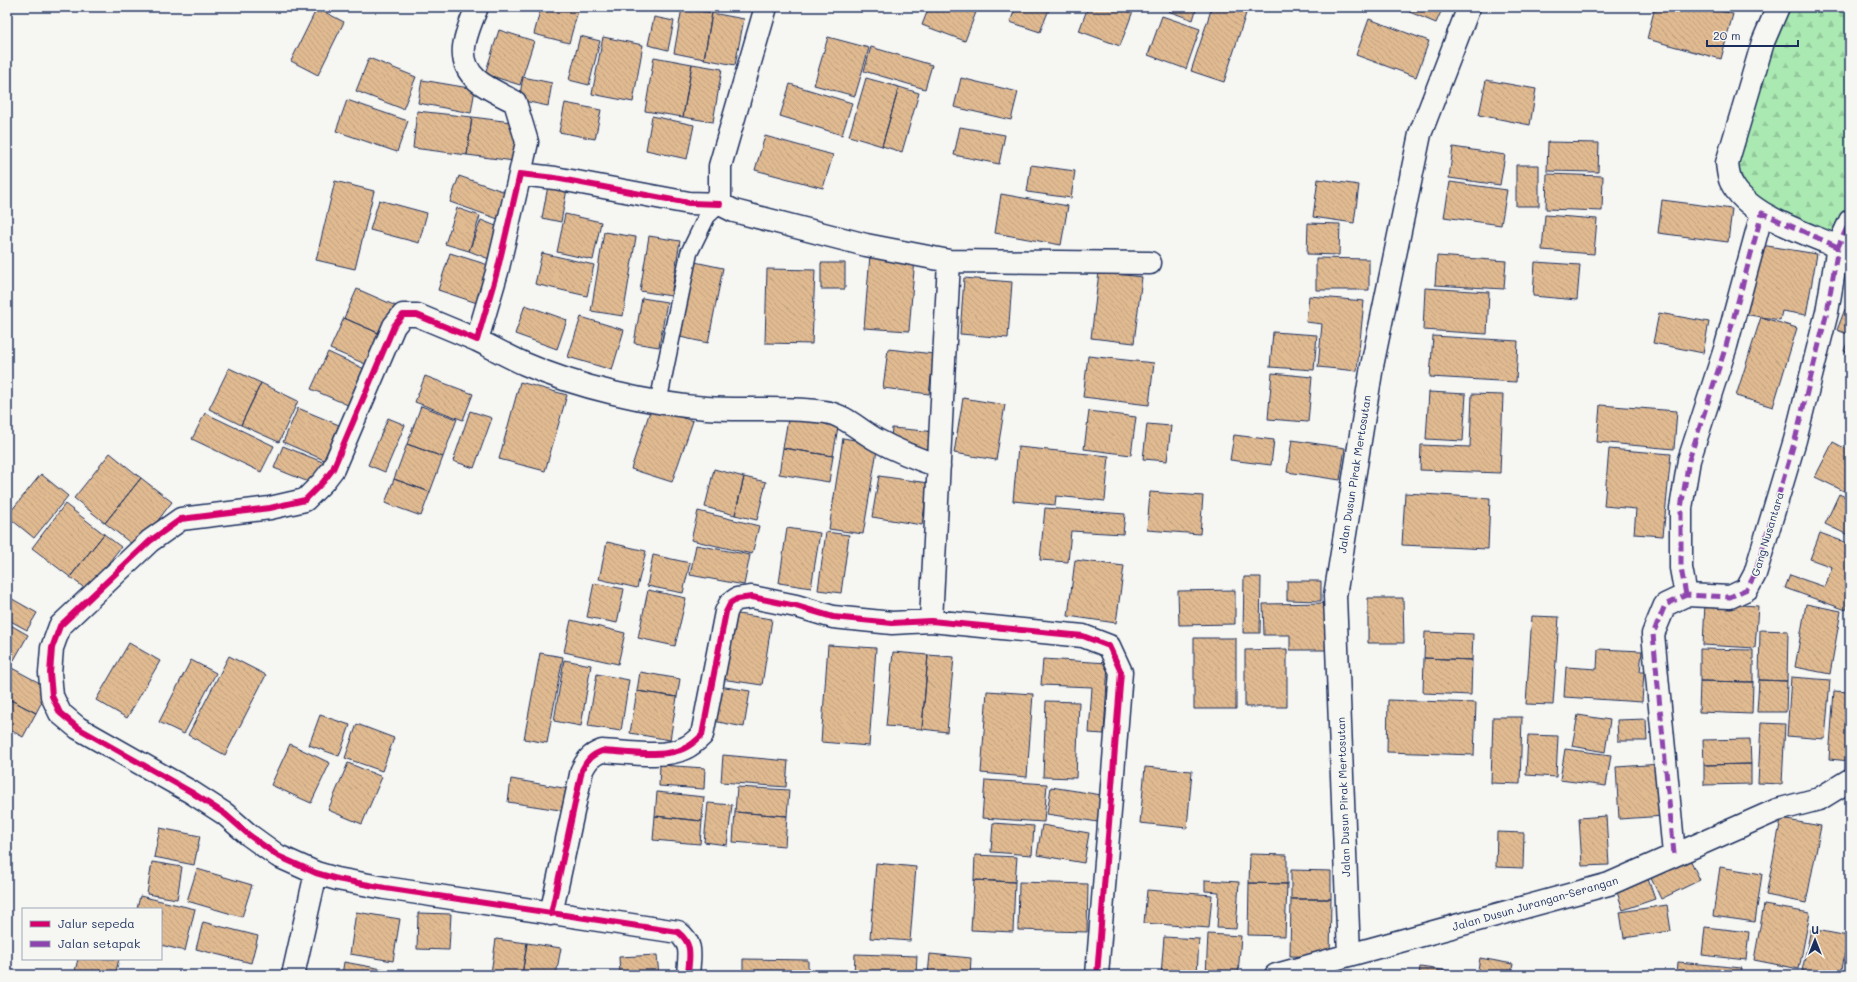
<svg xmlns="http://www.w3.org/2000/svg" width="1857" height="982" font-family="Mali,sans-serif">
	<defs>
		<pattern id="forest-firs" width="22" height="20" patternUnits="userSpaceOnUse"><rect width="22" height="20" fill="#aae9b1"/><path d="M5 1l3.5 6h-7zM16 11l3.5 6h-7z" fill="#92c89b"/></pattern>
		<pattern id="building-back-hatch" width="6" height="6" patternUnits="userSpaceOnUse"><rect width="6" height="6" fill="#e0ba91"/><path d="M-1 5l2 2M0 0l6 6M5-1l2 2" fill="none" stroke="#c0a07f"/></pattern>
	</defs>
	<rect width="100%" height="100%" fill="#f6f6f2"/>
	<filter id="ink" filterUnits="userSpaceOnUse"><feTurbulence type="fractalNoise" baseFrequency=".025" numOctaves="2"/><feDisplacementMap in="SourceGraphic" scale="8" xChannelSelector="R" yChannelSelector="G"/><feConvolveMatrix kernelMatrix="1 2 1 2 8 2 1 2 1" color-interpolation-filters="sRGB"/></filter>
	<g filter="url(#ink)">
		<!-- forest -->
		<path fill="url(#forest-firs)" stroke="#628c88" d="M1783,7h67v196l-14,30 -22,3 -57,-27 -20,-44z"/>
		<!-- building -->
		<path fill="url(#building-back-hatch)" stroke="#1b2f5e" d="M541,7h38l-10,36 -35,-9z
			M929,7h49l-13,34 -43,-16z
			M1016,7h34l-10,25 -30,-10z
			M1088,7h34l11,4 -13,35 -41,-15z
			M1169,7h28l-4,13 -25,-9z
			M1212,7h36l-24,75 -33,-11z
			M1400,7h43l-7,16 -36,-15z
			M1655,7h51l27,7 -12,45 -74,-20z
			M317,8l27,14 -26,53 -27,-14z
			M682,8l30,5 -8,46 -30,-6z
			M712,13l32,6 -9,46 -31,-6z
			M1162,16l38,13 -14,40 -38,-14z
			M654,17l20,4 -6,29 -20,-5z
			M1369,19l60,22 -13,36 -60,-22z
			M499,30l35,11 -14,44 -35,-11z
			M580,36l20,5 -11,44 -20,-5z
			M603,37l40,8 -10,57 -41,-8z
			M828,37l41,11 -14,48 -41,-11z
			M871,47l61,18 -7,24 -61,-18z
			M654,57l38,7 -9,53 -38,-6z
			M369,58l47,19 -13,32 -47,-18z
			M692,64l30,5 -9,53 -30,-5z
			M523,77l29,6 -4,23 -29,-6z
			M866,78l33,9 -17,59 -33,-10z
			M961,78l57,14 -7,28 -57,-13z
			M422,80l53,9 -4,24 -53,-10z
			M1486,80l50,9 -6,36 -51,-10z
			M790,84l62,19 -10,32 -62,-19z
			M899,87l20,6 -17,59 -20,-6z
			M347,100l61,21 -11,31 -61,-21z
			M565,103l36,7 -6,29 -36,-7z
			M417,111l55,6 -5,38 -54,-7z
			M652,116l42,9 -7,34 -41,-9z
			M472,117l47,6 -5,38 -47,-6z
			M960,127l45,8 -6,29 -45,-9z
			M765,136l68,19 -10,33 -68,-18z
			M1548,142l51,1 -1,29 -51,-1z
			M1453,147l52,8 -5,30 -51,-7z
			M1031,165l44,6 -4,27 -44,-6z
			M1516,165h23v41h-23z
			M1547,174l56,2 -1,35 -56,-2z
			M459,176l49,17 -10,26 -48,-17z
			M1318,179l41,6 -5,38 -41,-6z
			M335,181l39,10 -19,78 -39,-9z
			M1450,182l57,8 -6,35 -57,-8z
			M548,186l19,3 -6,33 -19,-4z
			M1001,194l67,12 -7,39 -66,-12z
			M379,200l48,13 -8,30 -49,-13z
			M1662,200l70,9 -4,33 -70,-9z
			M457,208l23,8 -11,35 -24,-7z
			M565,214l36,8 -8,38 -36,-8z
			M1545,215l52,4 -3,35 -52,-4z
			M481,220l20,8 -12,31 -20,-8z
			M1308,223l32,1 -1,31 -32,-1z
			M604,232l32,5 -13,79 -32,-5z
			M649,236l31,5 -9,55 -31,-5z
			M1755,244l62,10 -11,61 -24,-4 -2,9 -37,-6z
			M450,253l48,15 -12,38 -48,-16z
			M542,253l52,12 -7,31 -52,-12z
			M870,255l45,3 -6,73 -45,-3z
			M1437,256l69,5 -2,28 -69,-4z
			M1316,258l53,1v31h-53z
			M690,261l33,7 -15,75 -33,-7z
			M1535,262l45,3 -3,35 -44,-4z
			M821,263h24v26h-24z
			M767,269l48,1 -3,74 -47,-1z
			M1099,272l43,5 -8,66 -43,-5z
			M964,278l48,4 -4,56 -48,-4z
			M1425,288l64,4 -2,42 -64,-4z
			M357,289l39,17 -13,29 -39,-17z
			M1309,296l55,5 -7,70 -39,-4 4,-43 -16,-2z
			M642,298l25,4 -8,45 -25,-4z
			M525,305l42,15 -10,29 -42,-15z
			M1845,309l5,2v42l-6,-2 6,-16 -13,-5z
			M1659,313l50,9 -6,31 -50,-10z
			M581,317l43,13 -12,40 -44,-13z
			M1761,317l36,11 -24,79 -37,-11z
			M344,318l39,17 -13,31 -40,-17z
			M1273,332l44,3 -3,35 -44,-3z
			M1433,336l85,5 -2,41 -86,-5z
			M888,349l46,5 -5,40 -46,-6z
			M328,352l45,21 -16,36 -46,-20z
			M1088,356l66,7 -5,42 -66,-8z
			M229,368l32,15 -20,42 -32,-16z
			M1272,373l40,4 -4,45 -40,-3z
			M425,376l48,18 -10,26 -48,-18z
			M520,382l47,13 -22,76 -46,-12z
			M261,383l37,18 -19,41 -38,-17z
			M1429,392l37,2 -3,47 -37,-2z
			M1472,394l31,1 -3,78 -80,-3 1,-25 49,2z
			M963,398l42,7 -9,55 -42,-7z
			M1600,405l77,6 -3,38 -77,-7z
			M421,406l36,13 -14,38 -36,-13z
			M298,408l41,17 -15,35 -41,-18z
			M651,408l42,13 -21,61 -41,-13z
			M470,411l22,7 -18,50 -21,-7z
			M1089,411l47,6 -5,38 -47,-6z
			M205,413l69,33 -13,26 -69,-33z
			M789,413l50,8 -6,35 -50,-8z
			M388,418l17,7 -20,47 -17,-7z
			M1147,424l24,2 -4,35 -24,-2z
			M892,428l45,4 -2,18 -45,-4z
			M1234,435l40,5 -3,25 -41,-5z
			M843,438l35,6 -15,90 -34,-5z
			M1292,440l53,8 -5,32 -53,-8z
			M1833,442l17,9v43l-35,-17z
			M407,444l36,13 -13,35 -36,-13z
			M283,446l42,17 -9,22 -42,-17z
			M1018,447l91,9 -4,45 -49,-5 -1,9 -42,-4z
			M783,448l50,8 -4,26 -50,-8z
			M1609,449l62,5 -8,82 -29,-2 2,-25 -32,-3z
			M110,453l31,25 -36,45 -31,-25z
			M714,469l30,8 -9,38 -30,-8z
			M41,474l27,22 -34,42 -27,-22z
			M879,476l49,7 -6,42 -50,-8z
			M744,477l22,5 -9,38 -22,-5z
			M141,478l31,24 -35,46 -32,-25z
			M394,479l36,13 -9,24 -36,-13z
			M1150,492l53,4 -3,38 -53,-4z
			M1405,493l85,5 -2,51 -86,-4z
			M1839,494l11,5v37l-25,-12z
			M65,504l39,30 -34,43 -38,-29z
			M1045,508l80,6 -2,20 -52,-3 -3,31 -28,-2z
			M698,511l61,15 -7,28 -61,-14z
			M787,528l33,5 -9,55 -32,-5z
			M826,532l23,3 -8,58 -23,-3z
			M1820,533l30,11v54l-4,12 -61,-22 5,-13 35,12 7,-20 -22,-8z
			M104,534l17,13 -34,43 -17,-13z
			M607,542l39,9 -9,37 -38,-9z
			M696,545l54,10 -6,30 -54,-10z
			M653,555l37,8 -7,30 -36,-7z
			M1075,560l49,6 -8,57 -48,-7z
			M1244,577h17l-1,56h-17z
			M1287,581h34v20l-34,-1z
			M594,583l30,6 -7,34 -30,-6z
			M648,590l38,8 -11,48 -37,-8z
			M1235,590v34l-56,1 -1,-34z
			M7,596l30,17 -10,17 -20,-11z
			M1368,598h35l1,45h-36z
			M1327,603l1,47h-38v-15h-26l-1,-31z
			M1705,603l53,3 -3,42 -52,-3z
			M1806,604l35,7 -11,63 -35,-7z
			M731,613l41,6 -10,66 -41,-6z
			M1532,616l27,1 -6,88 -27,-1z
			M571,620l54,13 -7,31 -54,-12z
			M7,623l21,12 -14,25 -7,-3z
			M1760,630l28,1 -1,50 -28,-1z
			M1425,632l48,2 -1,26 -48,-2z
			M1194,638h42v71h-42z
			M129,643l31,18 -33,57 -31,-18z
			M828,645l48,3 -7,98 -48,-4z
			M1287,649v58h-42v-57z
			M1598,649l44,2 -2,21h4l-2,30 -78,-5 2,-30 31,2z
			M1700,649l53,1v32l-53,-1z
			M1850,650v15l-5,-2z
			M893,652l35,3 -6,74 -36,-3z
			M540,653l23,4 -16,86 -23,-4z
			M928,655l26,2 -7,75 -25,-3z
			M229,656l37,19 -41,80 -37,-20z
			M1424,658l48,2 -1,35 -48,-2z
			M1043,659l65,4 -4,71 -15,-1 3,-46 -51,-2z
			M191,660l25,13 -32,61 -25,-12z
			M564,660l27,5 -10,61 -27,-5z
			M8,666l41,22 -13,25 -29,-15z
			M640,672l40,7 -3,18 -40,-6z
			M597,674l32,6 -8,51 -33,-5z
			M1791,677l39,3 -5,59 -38,-3z
			M1759,680l28,1 -1,31h-29z
			M1700,681l53,1 -1,32 -53,-2z
			M719,686l31,5 -6,36 -31,-6z
			M637,691l40,6 -7,43 -40,-7z
			M987,691l46,3 -6,83 -46,-4z
			M1834,691l16,1v69l-21,-2z
			M7,698l29,15 -13,24 -16,-9z
			M1388,700l88,3 -2,52 -87,-3z
			M1046,701l33,1 -3,76 -33,-1z
			M320,715l30,10 -11,31 -30,-11z
			M1578,715l32,5 -5,32 -33,-6z
			M1493,717h29l-2,67 -29,-1z
			M1646,719l1,22h-29l-1,-21z
			M1761,723l24,1 -3,60 -24,-1z
			M357,724l37,14 -12,33 -37,-13z
			M1528,735l30,1 -2,41 -30,-2z
			M1750,739l1,25 -47,1 -1,-25z
			M290,744l40,19 -19,40 -40,-18z
			M1565,749l46,6 -5,31 -46,-6z
			M723,755l65,6 -2,26 -65,-5z
			M348,763l34,14 -20,47 -34,-14z
			M1662,764l3,52 -46,3 -3,-52z
			M1751,764v20l-47,1v-20z
			M660,765l45,3 -1,21 -45,-3z
			M1145,767l47,4 -5,57 -47,-5z
			M511,779l58,10 -3,22 -58,-9z
			M985,780l62,4 -3,38 -62,-4z
			M737,787l52,3 -2,26 -52,-4z
			M1051,787l57,9 -4,27 -57,-9z
			M657,792l47,5 -2,24 -47,-5z
			M708,803l24,2 -5,40 -23,-3z
			M735,812l52,4 -2,30 -52,-4z
			M655,816l47,5 -2,23 -47,-4z
			M1606,816l3,49 -27,1 -3,-48z
			M1781,819l40,7 -15,77 -40,-8z
			M993,823l41,3 -2,29 -41,-3z
			M1042,825l47,8 -5,30 -47,-8z
			M160,828l40,8 -6,29 -40,-8z
			M1497,832l27,1 -1,35 -27,-1z
			M1687,853l13,27 -39,19 -13,-27z
			M1250,854l37,1v29l-38,-1z
			M975,855l42,2 -2,25 -41,-2z
			M152,862l30,5 -5,32 -30,-5z
			M876,863l40,4 -6,74 -40,-3z
			M1720,867l42,7 -7,48 -42,-6z
			M197,869l55,16 -10,32 -55,-16z
			M1291,870l40,1v28h-40z
			M1648,879l7,20 -32,11 -7,-21z
			M974,880l41,2 -2,50 -42,-2z
			M1205,880l34,2 -3,47 -19,-1 2,-36 -14,-1z
			M1019,882l69,2 -1,48 -69,-2z
			M1249,883l38,1 -2,52 -37,-1z
			M1147,890l65,5 -3,33 -65,-5z
			M140,896l55,13 -10,42 -24,-6v-36h-24z
			M1291,899h40l-1,58 -40,-1z
			M1667,905l4,26 -47,7 -4,-26z
			M1764,905l46,8 -11,56 -45,-9z
			M356,912l44,7 -7,42 -43,-7z
			M418,913l33,1 -2,36 -32,-1z
			M203,922l55,14 -7,27 -55,-14z
			M1705,927l44,5 -3,28 -44,-5z
			M1811,929l37,7 -7,39h-20l-19,-4z
			M1208,934l33,2 -3,39h-32z
			M1164,937l35,2 -2,36h-36z
			M496,939l31,4 -5,32 -31,-2z
			M527,943l34,5 -5,27h-34z
			M855,954l62,2 -1,19h-62z
			M930,954l41,4 -1,17h-42z
			M657,955l2,20h-39l-1,-18z
			M1480,958l33,6 -2,11h-34z
			M78,959h41l-4,16h-41z
			M743,959l65,1v15h-65z
			M344,962l44,8 -1,5h-45z
			M1678,962l64,6 -1,7h-64z
			M1420,967l43,6 -1,2h-43z"/>
		<g fill="none" stroke-linecap="round" stroke-linejoin="round">
			<defs>
				<path id="lane" d="M658,403l31,-150 18,-37 13,-12"/>
				<path id="street" d="M477,7c-10,25 -24,52 0,73 9,8 27,16 38,22l12,40 -7,32
					M766,7l-46,159v38l14,7 132,34 83,16 201,2
					M1778,7l-15,35 -36,121c1,6 1,13 4,19 17,34 73,50 107,65
					M477,340c16,8 32,17 48,24 52,23 125,40 182,44 39,3 79,-2 118,4 20,3 35,19 52,28 20,11 40,19 62,26
					M1686,595l-5,-27v-60l8,-48 37,-114 36,-133
					M931,621l18,-360
					M1674,854l-21,-220 12,-29 21,-10 44,2 17,-8 8,-15 40,-134 32,-128 11,-65 12,-26
					M551,914l31,-144c5,-10 9,-15 20,-19 23,1 62,8 83,-3 7,-3 12,-8 17,-13l24,-123 4,-8 7,-5 15,-2 44,9 37,11 59,6 39,-2 152,15 26,10 12,26 -24,303
					M1349,955l-14,-359 37,-230 48,-232 49,-127
					M293,975l23,-102
					M688,975c1,-19 6,-30 -10,-43l-293,-44 -48,-9 -21,-6 -38,-17 -29,-21 -24,-21 -34,-22 -113,-64 -18,-15 -8,-17 -2,-23 2,-25 8,-22 90,-85 31,-22 89,-11 35,-8 18,-18 10,-13 61,-143 9,-11h14l60,25 20,-68 23,-98 35,4 134,25 31,1
					M1276,975l333,-91 168,-74 42,-11 31,-19"/>
			</defs>
			<!-- lane casing -->
			<use href="#lane" stroke="#1b2f5e" stroke-width="19"/>
			<!-- street casing -->
			<use href="#street" stroke="#1b2f5e" stroke-width="25"/>
			<!-- lane -->
			<use href="#lane" stroke="#f6f6f2" stroke-width="16"/>
			<!-- street -->
			<use href="#street" stroke="#f6f6f2" stroke-width="22"/>
			<!-- quiet -->
			<path stroke="#8e44ad" stroke-width="5" stroke-dasharray="10 5" stroke-linecap="butt" d="M1686,595l-5,-27v-60l8,-48 37,-114 36,-133 76,34
				M1674,854l-21,-220 12,-29 21,-10 44,2 17,-8 8,-15 40,-134 32,-128 11,-65 12,-26"/>
			<defs>
				<path id="cycleway" d="M551,914l31,-144c5,-10 9,-15 20,-19 23,1 62,8 83,-3 7,-3 12,-8 17,-13l24,-123 4,-8 7,-5 15,-2 44,9 37,11 59,6 39,-2 152,15 26,10 12,26 -24,303
					M688,975c1,-19 6,-30 -10,-43l-293,-44 -48,-9 -21,-6 -38,-17 -29,-21 -24,-21 -34,-22 -113,-64 -18,-15 -8,-17 -2,-23 2,-25 8,-22 90,-85 31,-22 89,-11 35,-8 18,-18 10,-13 61,-143 9,-11h14l60,25 20,-68 23,-98 35,4 134,25 31,1"/>
			</defs>
			<!-- cycleway casing -->
			<use href="#cycleway" stroke="#f6f6f2" stroke-width="8"/>
			<!-- cycleway -->
			<use href="#cycleway" stroke="#d6006c" stroke-width="6"/>
		</g>
	</g>
	<g text-anchor="middle" dominant-baseline="central" stroke-width="3" stroke-linejoin="round" paint-order="stroke">
		<!-- street labels -->
		<g font-size="11" fill="#1b2f5e" stroke="#f6f6f2">
			<text transform="translate(1354 474) rotate(-81)">Jalan Dusun Pirak Mertosutan</text>
			<text transform="translate(1767 534) rotate(-73)">Gang Nusantara</text>
			<text transform="translate(1343 797) rotate(-92)">Jalan Dusun Pirak Mertosutan</text>
			<text transform="translate(1535 903) rotate(-16)">Jalan Dusun Jurangan-Serangan</text>
		</g>
	</g>
	<!-- margin -->
	<rect width="1857" height="982" fill="none" stroke="#f6f6f2" stroke-width="24"/>
	<rect x="12" y="12" width="1833" height="958" fill="none" stroke="#1b2f5e" stroke-width="1.5" filter="url(#ink)"/>
	<!-- legend -->
	<rect x="22" y="908" width="140" height="52" fill="#f6f6f2" stroke="#9ea6b7"/>
	<rect x="30" y="921" width="20" height="6" fill="#d6006c" stroke="#9ea6b7"/>
	<text x="58" y="928" font-size="12" fill="#1b2f5e">Jalur sepeda</text>
	<rect x="30" y="941" width="20" height="6" fill="#8e44ad" stroke="#9ea6b7"/>
	<text x="58" y="948" font-size="12" fill="#1b2f5e">Jalan setapak</text>
	<!-- north arrow -->
	<g transform="translate(1815 940)" stroke="#f6f6f2" stroke-width="3" paint-order="stroke">
	<path d="M0-3L7 15L0 10L-7 15Z" fill="#1b2f5e"/>
	<text y="-6" font-size="11" font-weight="bold" text-anchor="middle" fill="#1b2f5e">U</text>
	</g>
	<!-- scale -->
	<path d="M1707 40v6h91v-6" fill="none" stroke="#1b2f5e" stroke-width="2"/>
	<text x="1713" y="40" font-size="12" fill="#1b2f5e" stroke="#f6f6f2" stroke-width="3" paint-order="stroke">20 m</text>
</svg>
